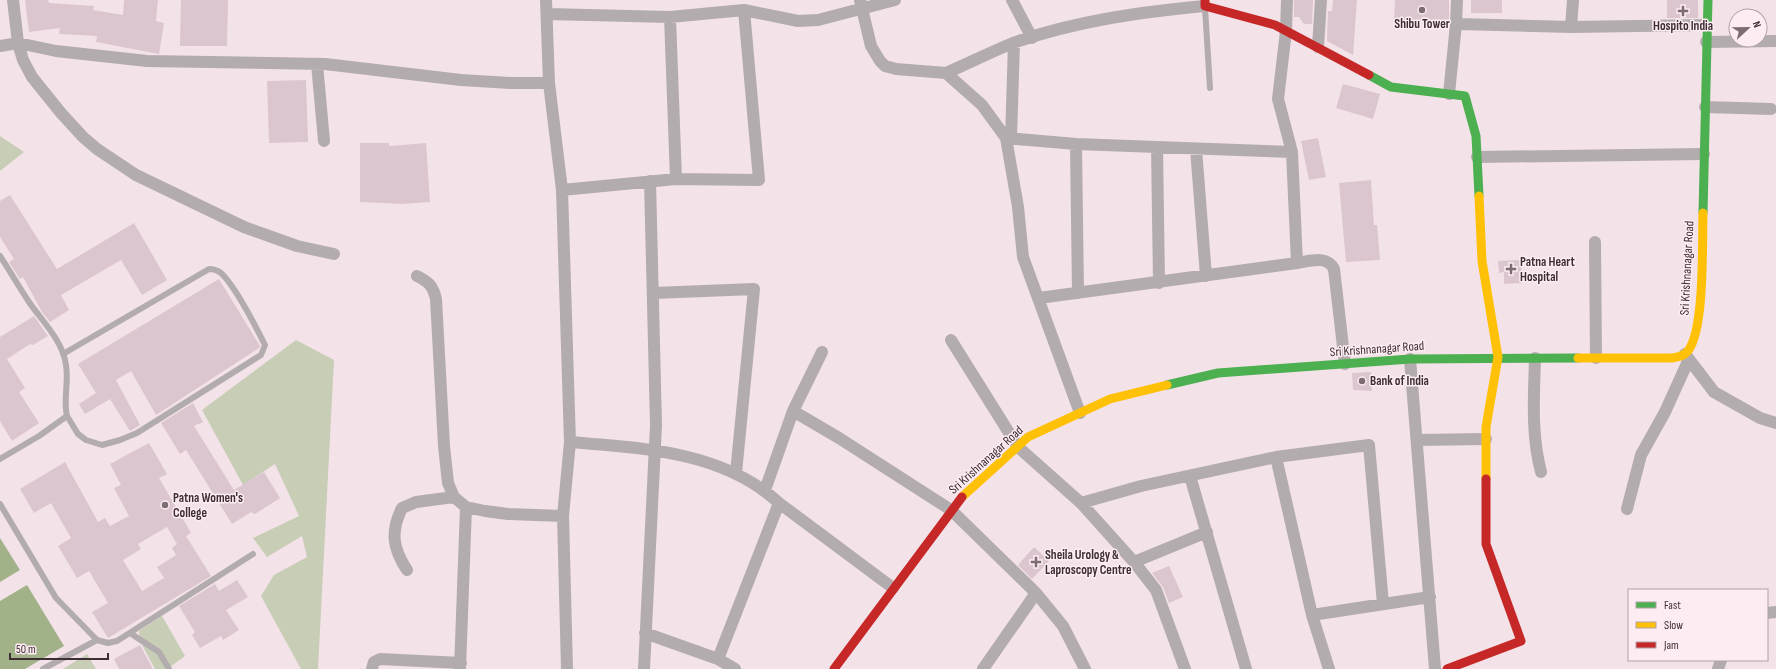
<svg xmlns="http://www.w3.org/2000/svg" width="1776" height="669" font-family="'Sofia Sans Condensed',sans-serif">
	<rect width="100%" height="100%" fill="#f4e2e9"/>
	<!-- green -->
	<path fill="#c8cdb6" d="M0,136l24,16 -24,19z
		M296,340l38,20 -16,309h-17l-40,-73 13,-21 33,-18 -5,-21 -35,21 -14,-19 46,-22 -24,-52 -32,21 -41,-75z
		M162,616l23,40 -15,11v2h-15l-15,-28 -1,-10z
		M87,654l9,15h-33z"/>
	<!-- water -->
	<path fill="#a2b288" d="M0,538l20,32 -20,12z
		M27,585l37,61 -39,23h-25v-68z"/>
	<!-- building -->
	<path fill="#dbc5cf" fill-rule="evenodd" d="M25,0h23l1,3 45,3 -1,4 30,5 1,-15h34l-2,21 8,2 -5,31 -63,-12 1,-6 -38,-2 1,-6 -31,4z
		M181,0h47l-1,46h-47z
		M1294,0h19l-1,24h-8l-5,-7h-5z
		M1333,0h24l-4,55 -26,-14 1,-30h4z
		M1395,0h54v21l-55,-1z
		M1471,0h31v13h-31z
		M1667,0h31v18h-31z
		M306,80l2,62 -39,1 -2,-62z
		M1343,84l37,10 -7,25 -37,-11z
		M1318,138l8,39 -17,3 -8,-39z
		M360,143h29v3l37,-3 4,59 -28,2 -42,-2z
		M1371,180l3,45h3l3,35 -34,2 -7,-79z
		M10,195l47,74 77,-46 33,57 -25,15 -21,-35 -60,35 8,15 -19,12 -8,-10 -19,-35 -3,2 -11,-17 5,-3 -14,-22v-36z
		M1521,260l1,23 -18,1v-12l-5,1 -1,-12z
		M219,279l41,67 -1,2 -103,67 -25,-44 -15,9 24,45 -10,6 -20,-32 -25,15 -6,-10 17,-11 -18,-29z
		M34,316l14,20 -15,9 -3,-1 -23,15 18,29 -6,4 20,31 -27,18 -12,-20v-84z
		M1371,372l1,19 -19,-1 -1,-17z
		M193,403l10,19 -9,4 40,64 30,-18 16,26 -25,16 -4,-2 -19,12 -46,-74 -6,4 -19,-31z
		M149,443l18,31 -8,4 32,55 -5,3 25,40 -103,62 -16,-26 16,-9 -19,-32 -12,7 -19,-32 13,-8 -20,-35 -17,10 -14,-24 45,-27 33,60 7,-4 5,8 19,-10 -15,-28 7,-3 -11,-21zM167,527l10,17 -5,4 4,7 -19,12 7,11 -22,13 -19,-31 18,-11 -3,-5z
		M1034,547l15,14 -17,18 -14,-14z
		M1169,566l14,31 -14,6 -6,-16 -11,-14z
		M237,580l11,17 -22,13 13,20 -16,10 -2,-4 -21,12 -8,-13 3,-3 -16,-26 36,-22 4,7z
		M140,645l13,24h-34l-5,-10z"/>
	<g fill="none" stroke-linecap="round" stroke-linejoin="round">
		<!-- lane -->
		<path stroke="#b3acae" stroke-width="6" d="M1205,8l5,80
			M0,256c10,15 19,31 29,46 13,19 34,39 37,63 3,17 -3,34 1,51
			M0,459l39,-23 28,-20 11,18 8,6 16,5 18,-5 17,-7 124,-78 4,-10c-9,-18 -30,-59 -44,-72 -4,-3 -8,-4 -12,-4l-146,85
			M0,504l56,94 41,42 11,3 9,-2 136,-87
			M130,633l29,19 10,17
			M43,669l54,-29"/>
		<!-- street -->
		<path stroke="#b3acae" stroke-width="12" d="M13,0l5,43 5,17 9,17 29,36 22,24 14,12 39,26 108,52 53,19 37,8
			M546,0l3,83 13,107 8,252 -7,74 4,153
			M860,0l11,46 9,15 5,5 11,3 50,4 36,32 24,33 12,69 5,50 57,156
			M1012,0l20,38
			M1287,0l-1,31 -8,68 14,53 5,111c13,-2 30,-8 37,6l11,95
			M547,14l123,3 74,-7 54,11 20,-1 77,-20
			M670,17l6,162
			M1456,24l1,-24
			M1571,27l2,-27
			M1706,42l70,-1
			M0,46l18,-3 38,8 91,10 178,3 136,16 50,3h38
			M1318,47l3,-47
			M317,64l7,77
			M946,73c23,-10 45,-21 67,-30 62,-22 127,-31 192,-37
			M1449,94l7,-70 115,3 136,-2
			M1705,107l66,2
			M1006,138l70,6 216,8
			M1011,138l3,-95
			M1076,144l2,149
			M1157,147l2,136
			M1196,149l10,127
			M1477,157l227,-3
			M562,190l114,-11 83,1 -15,-170
			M1595,242l1,116
			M417,276c12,6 16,10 19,23l8,147 4,37 6,14 12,10 19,4 23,3 55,2
			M654,293l100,-4 -18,184
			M1039,298l258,-35
			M951,340l67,107 63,56 53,59 22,28 29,79
			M1685,354l29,38 46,26 16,5
			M1535,358c-1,39 -4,76 6,114
			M1410,359l25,310
			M793,411l46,27 112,72 85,83 27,33 22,43
			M1417,440l69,-1
			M570,442c72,6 153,9 209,61l114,85
			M1276,457l36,158 17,54
			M1190,476l56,193
			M765,490l28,-79 29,-59
			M1081,503l60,-17 135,-29 93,-12 14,159
			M1627,509l14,-54 24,-43 24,-53
			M1134,562l73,-30
			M407,570c-14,-21 -17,-38 -5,-62l14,-6 38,-5
			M1767,613l9,-1
			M1312,615l118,-18
			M645,633l73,26 17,10
			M718,659l61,-156
			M372,669l2,-7 6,-3 81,4
			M460,669l6,-162
			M644,669l12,-244 -6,-244
			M983,669l53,-76
			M1718,669l3,-9"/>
		<!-- fast -->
		<path stroke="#4caf50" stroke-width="9" d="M1369,75l22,12 74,9 11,40 3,60
			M1703,213l5,-213
			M1167,385l51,-12 192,-14 168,-1"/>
		<!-- slow -->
		<path stroke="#ffc107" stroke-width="9" d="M1479,196l3,65 16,96 -12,70v52
			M1578,358h94c6,-1 12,-2 16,-7 17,-22 14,-108 15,-138
			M962,497l66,-60 82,-38 57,-14"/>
		<!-- jam -->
		<path stroke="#c62828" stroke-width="9" d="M1205,0v6l70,19 94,50
			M834,669l128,-172
			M1447,669l74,-28 -35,-97v-65"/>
	</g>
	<!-- markers -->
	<g fill="#7d6d73" stroke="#fdedf3" stroke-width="1.5">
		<circle cx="1422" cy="10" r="4"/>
		<path d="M1681 5h4v4h4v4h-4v4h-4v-4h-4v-4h4z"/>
		<path d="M1509 263h4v4h4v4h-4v4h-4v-4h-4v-4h4z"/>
		<circle cx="1362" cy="381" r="4"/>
		<circle cx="165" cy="505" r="4"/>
		<path d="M1034 556h4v4h4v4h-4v4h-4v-4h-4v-4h4z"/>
	</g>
	<g text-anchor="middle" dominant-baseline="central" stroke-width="3" stroke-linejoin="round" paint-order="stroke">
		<!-- poi labels -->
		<g font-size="13" font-weight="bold" fill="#3d2e34" stroke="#fdedf3" text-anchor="start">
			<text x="1422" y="24" text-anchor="middle">Shibu Tower</text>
			<text x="1683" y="26" text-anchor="middle">Hospito India</text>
			<text x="1520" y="262">Patna Heart<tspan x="1520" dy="15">Hospital</tspan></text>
			<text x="1370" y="381">Bank of India</text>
			<text x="173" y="498">Patna Women's<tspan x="173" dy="15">College</tspan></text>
			<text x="1045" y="555">Sheila Urology &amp;<tspan x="1045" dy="15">Laproscopy Centre</tspan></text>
		</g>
		<!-- street labels -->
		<g font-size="13" fill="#3d2e34" stroke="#fdedf3">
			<text transform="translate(1687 268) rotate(-87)">Sri Krishnanagar Road</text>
			<text transform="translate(1377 349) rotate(-4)">Sri Krishnanagar Road</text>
			<text transform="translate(986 460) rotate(-42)">Sri Krishnanagar Road</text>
		</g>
	</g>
	<!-- legend -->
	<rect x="1628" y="589" width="140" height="72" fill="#fdedf3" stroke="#b0a1a7"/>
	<rect x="1636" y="602" width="20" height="6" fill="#4caf50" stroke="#b0a1a7"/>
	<text x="1664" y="609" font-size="12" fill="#3d2e34">Fast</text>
	<rect x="1636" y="622" width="20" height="6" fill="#ffc107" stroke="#b0a1a7"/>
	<text x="1664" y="629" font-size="12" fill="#3d2e34">Slow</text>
	<rect x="1636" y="642" width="20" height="6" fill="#c62828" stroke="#b0a1a7"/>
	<text x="1664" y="649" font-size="12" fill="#3d2e34">Jam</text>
	<!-- north arrow -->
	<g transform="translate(1748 28) rotate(68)"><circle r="19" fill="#fdedf3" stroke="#b0a1a7"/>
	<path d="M0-3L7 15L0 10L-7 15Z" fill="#7d6d73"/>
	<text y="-6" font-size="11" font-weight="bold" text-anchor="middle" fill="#3d2e34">N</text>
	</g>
	<!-- scale -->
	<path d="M10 653v6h98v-6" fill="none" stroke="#3d2e34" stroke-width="2"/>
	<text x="16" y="653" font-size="12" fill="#3d2e34" stroke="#fdedf3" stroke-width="3" paint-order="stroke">50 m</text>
</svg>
